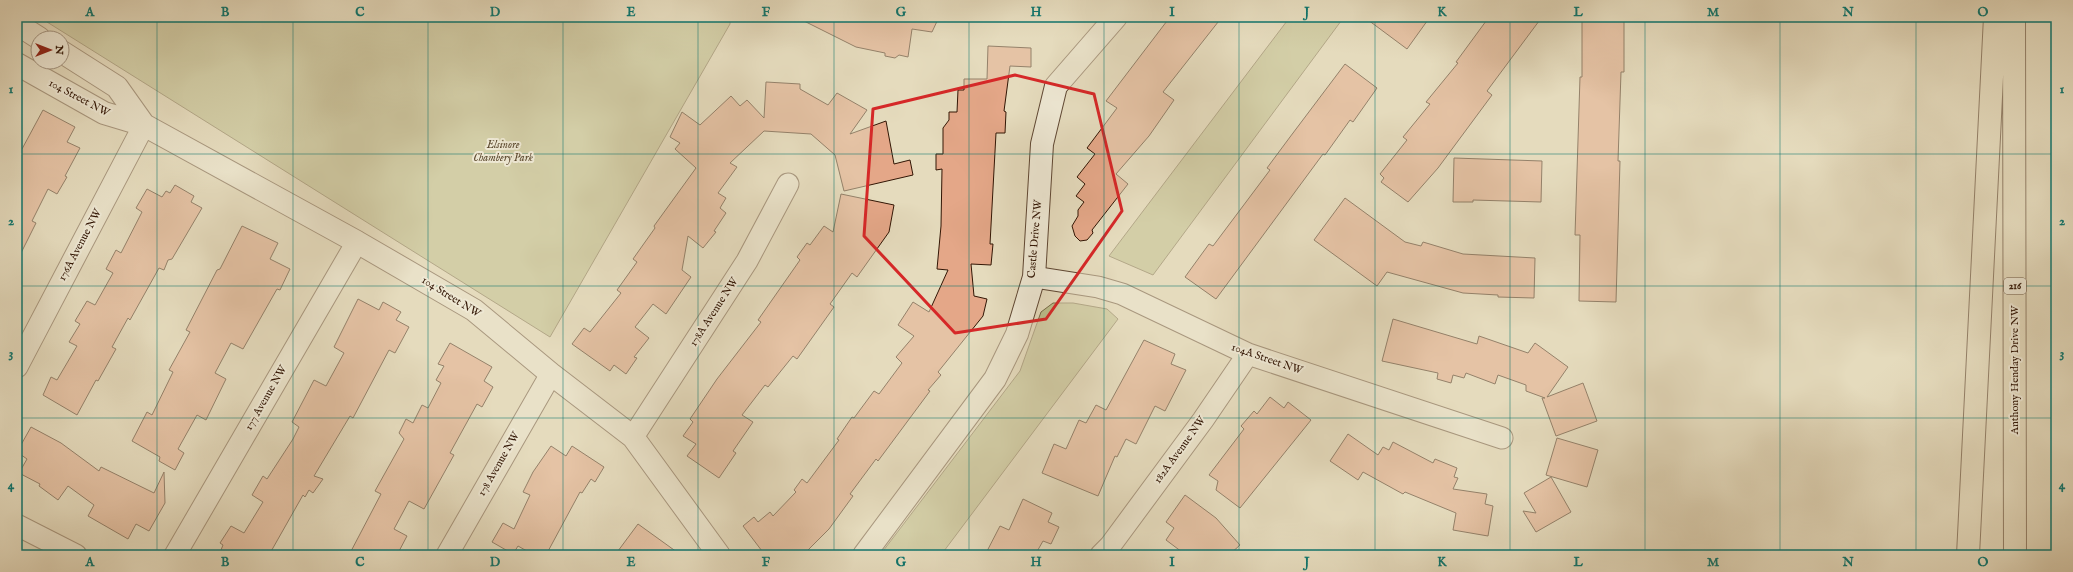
<svg xmlns="http://www.w3.org/2000/svg" width="2073" height="572" font-family="'IM FELL English',serif">
	<rect width="100%" height="100%" fill="#e5dbbd"/>
	<filter id="stains"><feTurbulence type="fractalNoise" baseFrequency=".005" numOctaves="4"/><feColorMatrix values="0 0 0 0 .2 0 0 0 0 .09 0 0 0 0 .02 0 0 0 .5 -.17"/></filter>
	<radialGradient id="worn" r=".72"><stop offset=".6" stop-color="#630" stop-opacity="0"/><stop offset="1" stop-color="#630" stop-opacity=".3"/></radialGradient>
	<!-- green -->
	<path fill="#bcbe8c" stroke="#776a48" d="M49,17h681v7l-180,313 -503,-315z
		M1290,17h54l-191,258 -44,-19z
		M1053,303h20l34,6 11,10 -177,236h-61l140,-184 21,-59z"/>
	<!-- building -->
	<path fill="#e4a788" stroke="#321605" d="M796,17h143l-7,15 -20,-3 -4,28 -9,-2 -4,3 -10,-2v-3l-29,-6z
		M1170,17h52l-59,75 11,8 -25,36 -33,38 12,10 -36,46 1,3 -6,7 -7,1 -5,-5 -3,-10 6,-10v-6l6,-8 -8,-6 9,-12 -8,-7 18,-23 -8,-6 30,-40 -11,-7z
		M1364,17h66l-23,32z
		M1489,17h53l-55,74 5,4 -54,73 -30,34 -27,-20 3,-4 -4,-4 27,-34 -4,-3 27,-33 -4,-2 32,-39 -2,-1z
		M1582,17h42v55h-3l-3,89h2l-4,141 -37,-1 1,-66h-5l5,-158h2z
		M988,46l43,2v19l-21,-1 -6,45 2,1 -1,21h-9l-6,111h3l-2,21 -20,-1 3,32 13,3 -4,17 -45,56 3,3 -13,15 2,1 -52,70 -2,-2 -26,35 3,2 -24,33 -26,26h-38l-22,-29 11,-9 4,5 12,-10 3,4 23,-24 -2,-2 8,-11 5,4 32,-43 -2,-1 15,-22 2,1 20,-27 5,3 23,-31 -6,-6 18,-21 -16,-11 15,-23 16,10 19,-42 -11,-1 4,-43 1,-57 -6,1v-16h7v-26l6,-8v-8h8l1,-22h6v-11h23z
		M1345,64l32,24 -24,34 -3,-2 -25,35 -2,-1 -107,145 -31,-22 24,-33 4,2 57,-76 -3,-2 23,-31z
		M766,82l34,2v5l28,16 9,-12 30,17 -17,24 36,-13 8,43 16,-4 3,15 -69,16 -9,-36 -24,-21 -47,-3 -34,32 7,4 -19,26 8,5 -6,10 6,5 -12,18 2,1 -13,16 -15,-12 -6,34 9,7 -25,37 -13,-10 -18,23 14,11 -15,19 3,1 -11,16 -12,-9 -4,6 -38,-27 12,-16 6,4 31,-39 -4,-3 20,-28 -4,-3 22,-31 -1,-2 42,-58 -21,-19 5,-6 -10,-6 12,-25 18,13 31,-29 9,10 7,-6 17,18z
		M43,110l32,17 -8,15 13,6 -15,28 2,1 -10,17 -9,-5 -16,32 4,2 -19,38v-115l5,3z
		M1454,158l88,3 -1,41 -68,-2v2h-20z
		M175,185l19,11 -3,6 11,6 -30,51 -4,1 -4,10 -5,-2 -29,52 -2,-2 -16,29 4,2 -18,32 -2,-1 -19,35 -34,-20 8,-18 6,3 20,-34 -8,-4 11,-18 -5,-3 12,-20 8,4 18,-32 -7,-4 10,-19 5,3 21,-41 -6,-4 11,-19 15,8 4,-6 4,2z
		M841,194l53,11 -5,27 -32,45 -5,-4 -22,31 4,3 -37,52 -4,-3 -25,31 -3,-2 -23,30 11,7 -20,29 3,2 -17,25 -32,-22 9,-12 -13,-8 10,-14 -3,-3 27,-40 44,-57 -3,-2 42,-60 -3,-3 10,-14 3,2 14,-19 9,6z
		M1345,198l60,44 16,4 2,-4 40,12 72,4 -1,40 -36,-1v-2l-35,-2 -76,-21 -10,14 -63,-46z
		M242,226l36,17 -8,16 20,10 -10,21 -3,-1 -34,60 -12,-6 -16,30 11,6 -20,41 -9,-5 -19,34 6,4 -9,17 -16,-9 1,-4 -28,-16 15,-29 5,3 21,-43 -4,-2 21,-38 -4,-2 31,-60 3,-1z
		M358,299l21,11 4,-8 18,10 -5,8 13,7 -14,26 -6,-3 -36,68 -3,-2 -36,60 9,3 -10,14 -4,-3 -4,7 -2,-2 -34,60h-50l4,-10 -3,-2 11,-17 13,7 19,-31 -11,-7 11,-19 4,3 26,-40 6,-12 -7,-5 22,-42 12,6 18,-33 -10,-6z
		M1393,319l84,25 2,-8 49,17 7,-10 33,24 -21,30 36,-14 14,38 -41,15 -14,-38h3l-19,-7v-6l-28,-10 -3,9 -29,-11 -2,5 -11,-3 -2,8 -14,-4 1,-6 -56,-12z
		M1144,340l31,14 -4,10 15,6 -21,41 -10,-5 -19,38 -10,-5 -9,18 -2,-1 -17,40 -56,-23 12,-29 12,5 13,-29 7,3 10,-18 10,5z
		M450,343l42,24 -8,14 9,6 -11,20 -5,-3 -27,49 4,2 -30,54 -15,-8 -15,28 13,7 -10,19h-48l32,-61 -6,-3 29,-52 -5,-6 7,-14 7,4 9,-18 6,3 13,-25 -5,-3 8,-14 -6,-2z
		M1270,397l14,11 4,-6 23,18 -71,88 -24,-18 2,-9 -9,-6 35,-46 -3,-3 13,-15 3,3z
		M31,427l30,16 38,28 2,-4 53,26 10,-21 1,31 -16,28 -13,-7 -8,15 -40,-23 6,-11 -26,-19 -10,14 -19,-14 1,-2 -21,-11 8,-14 -10,-7z
		M1348,434l30,21 5,-8 6,3 4,-8 40,21 2,-4 22,9 -3,9 4,1 -5,11 34,5 -2,10 8,2 -5,30 -35,-6 3,-17 -51,-21 -2,2 -40,-22 -5,8 -28,-19z
		M1557,438l41,12 -11,37 -41,-12z
		M551,446l15,10 6,-10 32,21 -9,15 -4,-3 -9,14 -2,-1 -34,63h-12l-16,-9 -5,8 -21,-12 11,-19 11,6 16,-34 -7,-3 10,-20z
		M1551,477l20,35 -35,20 -13,-21 13,2 -12,-20z
		M1185,495l31,23 24,27 -11,10h-43l-20,-15 8,-12 -8,-6z
		M1023,499l29,14 -4,9 11,5 -8,17 -8,-3 -8,14h-50l15,-29 9,4z
		M638,524l43,31h-66z"/>
	<g fill="none" stroke-linecap="round" stroke-linejoin="round">
		<defs>
			<path id="minor" d="M1034,277l64,10 24,7 126,60 254,84
				M17,367l127,-242
				M633,437l114,-176 41,-77
				M17,525l59,30
				M175,555l182,-313
				M447,555l104,-181
				M1101,555l9,-9 93,-126 45,-66"/>
			<path id="tertiary" d="M17,24l22,14
				M62,52l55,35 27,38
				M17,64l87,49 40,12 213,117 117,68 77,64 82,63 86,118
				M864,555l131,-176 22,-45 17,-57 8,-133 14,-58 60,-69"/>
			<path id="motorway" d="M2014,17l1,538
				M1968,555l27,-538"/>
		</defs>
		<!-- minor casing -->
		<use href="#minor" stroke="#5f4733" stroke-width="23"/>
		<!-- tertiary casing -->
		<use href="#tertiary" stroke="#5f4733" stroke-width="24"/>
		<!-- motorway casing -->
		<use href="#motorway" stroke="#321605" stroke-width="24"/>
		<!-- minor -->
		<use href="#minor" stroke="#eee8d4" stroke-width="21"/>
		<!-- tertiary -->
		<use href="#tertiary" stroke="#eee8d4" stroke-width="22"/>
		<!-- motorway -->
		<use href="#motorway" stroke="#e5dbbd" stroke-width="22"/>
	</g>
	<!-- marked area -->
	<path d="M0 0H2073V572H0ZM1015,75l79,19 28,117 -76,108 -91,14 -91,-97 9,-127z" fill="#e5dbbd" fill-opacity=".55" fill-rule="evenodd"/>
	<path fill="none" stroke="#d62828" stroke-width="3" stroke-linejoin="round" d="M1015,75l79,19 28,117 -76,108 -91,14 -91,-97 9,-127z"/>
	<!-- grid -->
	<path fill="none" stroke="#0f766e" stroke-width="1" stroke-opacity="0.55" d="M157,17v538M293,17v538M428,17v538M563,17v538M698,17v538M834,17v538M969,17v538M1104,17v538M1239,17v538M1375,17v538M1510,17v538M1645,17v538M1780,17v538M1916,17v538M17,154h2039M17,286h2039M17,418h2039"/>
	<g text-anchor="middle" dominant-baseline="central" stroke-width="4" stroke-linejoin="round" paint-order="stroke">
		<!-- shield labels -->
		<rect fill="#eee8d4" stroke="#6a5543" stroke-width="1" x="2004" y="278" width="22" height="16" rx="3"/>
		<g font-size="10" font-weight="bold" fill="#321605">
			<text x="2015" y="286">216</text>
		</g>
		<!-- street labels -->
		<g font-size="11" fill="#321605" stroke="#eee8d4">
			<text transform="translate(79 98) rotate(28)">104 Street NW</text>
			<text transform="translate(1035 239) rotate(-85)">Castle Drive NW</text>
			<text transform="translate(80 245) rotate(-62)">176A Avenue NW</text>
			<text transform="translate(451 297) rotate(32)">104 Street NW</text>
			<text transform="translate(714 312) rotate(-57)">178A Avenue NW</text>
			<text transform="translate(1267 359) rotate(19)">104A Street NW</text>
			<text transform="translate(2015 370) rotate(-90)">Anthony Henday Drive NW</text>
			<text transform="translate(266 398) rotate(-60)">177 Avenue NW</text>
			<text transform="translate(1180 450) rotate(-54)">182A Avenue NW</text>
			<text transform="translate(499 464) rotate(-60)">178 Avenue NW</text>
		</g>
		<!-- park labels -->
		<g font-size="11" font-style="italic" fill="#5b482e" stroke="#eee8d4">
			<text x="503" y="145">Elsinore<tspan x="503" dy="13">Chambery Park</tspan></text>
		</g>
	</g>
	<!-- margin -->
	<rect width="2073" height="572" fill="none" stroke="#e5dbbd" stroke-width="44"/>
	<!-- north arrow -->
	<g transform="translate(50 50) rotate(90)"><circle r="19" fill="#eee8d4" stroke="#a39481"/>
	<path d="M0-3L7 15L0 10L-7 15Z" fill="#8f2418"/>
	<text y="-6" font-size="11" font-weight="bold" text-anchor="middle" fill="#321605">N</text>
	</g>
	<rect x="22" y="22" width="2029" height="528" fill="none" stroke="#0f766e" stroke-width="1.5"/>
	<g font-size="13" text-anchor="middle" font-weight="bold" fill="#0f766e">
		<text x="90" y="16">A</text>
		<text x="225" y="16">B</text>
		<text x="360" y="16">C</text>
		<text x="495" y="16">D</text>
		<text x="631" y="16">E</text>
		<text x="766" y="16">F</text>
		<text x="901" y="16">G</text>
		<text x="1036" y="16">H</text>
		<text x="1172" y="16">I</text>
		<text x="1307" y="16">J</text>
		<text x="1442" y="16">K</text>
		<text x="1578" y="16">L</text>
		<text x="1713" y="16">M</text>
		<text x="1848" y="16">N</text>
		<text x="1983" y="16">O</text>
		<text x="11" y="93">1</text>
		<text x="2062" y="93">1</text>
		<text x="11" y="225">2</text>
		<text x="2062" y="225">2</text>
		<text x="11" y="357">3</text>
		<text x="2062" y="357">3</text>
		<text x="11" y="489">4</text>
		<text x="2062" y="489">4</text>
		<text x="90" y="566">A</text>
		<text x="225" y="566">B</text>
		<text x="360" y="566">C</text>
		<text x="495" y="566">D</text>
		<text x="631" y="566">E</text>
		<text x="766" y="566">F</text>
		<text x="901" y="566">G</text>
		<text x="1036" y="566">H</text>
		<text x="1172" y="566">I</text>
		<text x="1307" y="566">J</text>
		<text x="1442" y="566">K</text>
		<text x="1578" y="566">L</text>
		<text x="1713" y="566">M</text>
		<text x="1848" y="566">N</text>
		<text x="1983" y="566">O</text>
	</g>
	<rect width="100%" height="100%" filter="url(#stains)"/>
	<rect width="100%" height="100%" fill="url(#worn)"/>
</svg>
